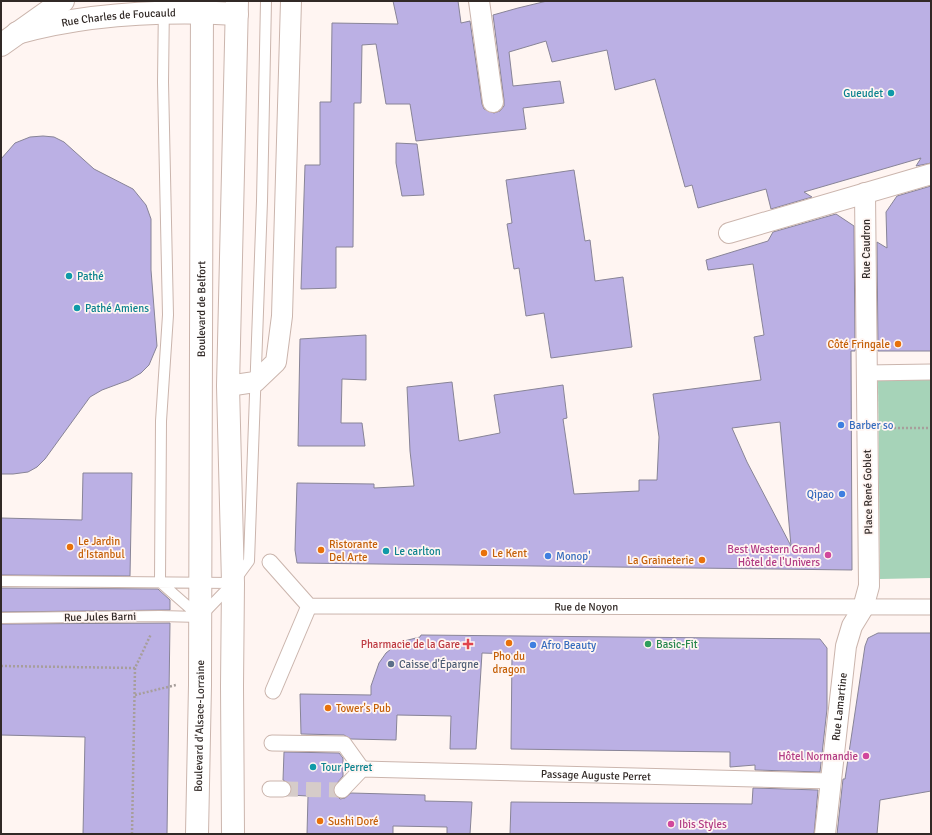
<svg xmlns="http://www.w3.org/2000/svg" width="932" height="835" font-family="Signika,sans-serif">
	<rect width="100%" height="100%" fill="#fff5f2"/>
	<!-- green -->
	<path fill="#a6d3b8" d="M878,379h53v199l-51,1z"/>
	<!-- building -->
	<path fill="#bbb0e4" stroke="#888497" fill-rule="evenodd" d="M393,1h65l3,22 9,-2 12,83 2,5 10,4 6,-2 4,-5v-6l-11,-85 25,-7 29,-7h384v162l-15,3 5,-8 -117,34 8,5 -41,12 -5,-20 -68,19 -6,-23 -7,2 -30,-108 -40,11 -8,-40 -55,12 -6,-21 -37,11 4,34 47,-5 4,22 -41,5 3,21 -110,12 -6,-37h-24l-10,-60 -14,1 -1,58h-7l-1,144h-17v41l-35,1 4,-124h15v-63h11l1,-79 66,1z
		M43,136l11,1 10,5 30,27 39,20 13,16 5,14v51l6,76 -8,19 -8,8 -12,7 -27,10 -12,7 -45,62 -8,8 -9,5 -15,2h-12v-315l14,-16 15,-6z
		M396,143l21,1 7,51 -22,1 -6,-33z
		M574,170l11,71 5,-1 5,41 28,-4 9,70 -81,11 -7,-45 -18,3 -7,-48 -5,1 -7,-45 5,-1 -6,-43z
		M931,186v165h-53l-1,-109 10,6 -1,-36 11,-16z
		M836,214l18,12 1,125h-4l1,219 -555,-7 -2,-13 2,-67 77,1v4l40,-2 -4,-35 -3,-64 45,-5 7,59 41,-8 -6,-38 69,-10 4,33 -4,1 11,75 65,-3v-11h18l2,-43 -6,-43 108,-14 -7,-43 10,-2 -11,-71 -45,6 -2,-10 62,-19 5,-9zM780,422l11,124 -44,-84 -15,-34z
		M366,335v45l-24,-1 -1,44h21l3,23h-67l2,-107z
		M83,473h49l-2,103 -129,-1v-57l81,2z
		M1,588l157,1 12,11v10l-169,2z
		M170,623l-3,211h-84l2,-97 -84,-2v-111z
		M878,633h53v158l-51,9 -3,34h-40l6,-55h2l20,-133 3,-8z
		M421,635l399,4 7,9v61l-7,63 -65,-2v-5l-25,2v-15l-219,-3 1,-95 -30,-1 -6,96h-26l1,-33 -54,-1 -1,25 -45,-1 -7,-4 -43,-1 -1,-40 71,1v-9l8,-23 7,-10 14,-11 20,-5z
		M284,752l55,1 4,5v18l-10,12 1,5 6,6 5,-1 6,-5 74,2v6l47,1 -2,32h-23v-7l-54,-1v8h-86l1,-38 -19,-1 3,-6 -1,-4 -8,-5z
		M753,788l65,2 -4,44h-304l1,-32 241,2z"/>
	<g fill="none" stroke-linecap="round" stroke-linejoin="round">
		<!-- pedestrian-tunnel -->
		<path stroke="#d6ccc9" stroke-width="15" stroke-dasharray="15 8" stroke-linecap="butt" d="M283,789l59,1"/>
		<defs>
			<path id="service" d="M164,1l-1,81 5,233 -7,106 -1,161 40,35
				M1,581l232,2
				M202,615l31,-32 16,-22 13,-360 4,-200
				M1,618l159,-2 40,1"/>
			<g id="pedestrian">
				<path d="M866,373l65,-1"/>
				<path id="s1" d="M270,562l39,44 622,1"/>
				<path d="M273,691l36,-85"/>
				<path d="M272,743l72,1 18,25"/>
				<path d="M270,789h13"/>
				<path id="s2" d="M342,790l20,-21 468,12"/>
			</g>
			<g id="minor">
				<path d="M479,1l14,101"/>
				<path d="M729,233l202,-59"/>
				<path d="M228,386l27,-4 21,-20 6,-46 9,-315"/>
				<path id="s3" d="M825,834l21,-188 6,-20 11,-18 6,-22 -4,-393"/>
			</g>
			<g id="secondary">
				<path id="s4" d="M17,33c71,-20 146,-23 220,-19"/>
				<path d="M1,45l62,-44"/>
				<path id="s5" d="M197,834l3,-149 2,-684"/>
				<path d="M233,834l-1,-148 1,-103 -5,-197 9,-385"/>
			</g>
		</defs>
		<!-- service casing -->
		<use href="#service" stroke="#cbb5ad" stroke-width="12"/>
		<!-- pedestrian casing -->
		<use href="#pedestrian" stroke="#cbb5ad" stroke-width="17"/>
		<!-- minor casing -->
		<use href="#minor" stroke="#cbb5ad" stroke-width="22"/>
		<!-- secondary casing -->
		<use href="#secondary" stroke="#cbb5ad" stroke-width="24"/>
		<!-- path -->
		<path stroke="#a79e9b" stroke-width="2.5" stroke-dasharray="2 2" stroke-linecap="butt" d="M890,428h41
			M1,666l134,2
			M135,695l41,-10
			M132,834l3,-166 16,-34"/>
		<!-- service -->
		<use href="#service" stroke="#fff" stroke-width="10"/>
		<!-- pedestrian -->
		<use href="#pedestrian" stroke="#fff" stroke-width="15"/>
		<!-- minor -->
		<use href="#minor" stroke="#fff" stroke-width="20"/>
		<!-- secondary -->
		<use href="#secondary" stroke="#fff" stroke-width="22"/>
	</g>
	<!-- markers -->
	<g fill="#0f9aa8" stroke="#fff5f2" stroke-width="1.5">
		<circle cx="891" cy="93" r="4"/>
		<circle cx="69" cy="276" r="4"/>
		<circle cx="77" cy="308" r="4"/>
		<circle cx="386" cy="551" r="4"/>
		<circle cx="313" cy="767" r="4"/>
	</g>
	<g fill="#e8710a" stroke="#fff5f2" stroke-width="1.5">
		<circle cx="898" cy="344" r="4"/>
		<circle cx="70" cy="547" r="4"/>
		<circle cx="321" cy="550" r="4"/>
		<circle cx="484" cy="553" r="4"/>
		<circle cx="702" cy="560" r="4"/>
		<circle cx="509" cy="643" r="4"/>
		<circle cx="328" cy="708" r="4"/>
		<circle cx="320" cy="821" r="4"/>
	</g>
	<g fill="#3f7fe0" stroke="#fff5f2" stroke-width="1.5">
		<circle cx="841" cy="425" r="4"/>
		<circle cx="842" cy="494" r="4"/>
		<circle cx="548" cy="556" r="4"/>
		<circle cx="533" cy="645" r="4"/>
	</g>
	<g fill="#d1479c" stroke="#fff5f2" stroke-width="1.5">
		<circle cx="828" cy="555" r="4"/>
		<circle cx="866" cy="756" r="4"/>
		<circle cx="671" cy="824" r="4"/>
	</g>
	<path fill="#e0444e" stroke="#fff5f2" stroke-width="1.5" d="M466 638h4v4h4v4h-4v4h-4v-4h-4v-4h4z"/>
	<circle fill="#2e9e5b" stroke="#fff5f2" stroke-width="1.5" cx="648" cy="644" r="4"/>
	<circle fill="#5c6f8a" stroke="#fff5f2" stroke-width="1.5" cx="391" cy="664" r="4"/>
	<g text-anchor="middle" dominant-baseline="central" stroke-width="3.5" stroke-linejoin="round" paint-order="stroke">
		<!-- street labels -->
		<g font-size="11" fill="#312926" stroke="#fff5f2">
			<text stroke="none"><textPath href="#s4" startOffset="103">Rue Charles de Foucauld</textPath></text>
			<text transform="translate(866 249) rotate(-90)">Rue Caudron</text>
			<text stroke="none"><textPath href="#s5" startOffset="525">Boulevard de Belfort</textPath></text>
			<text transform="translate(868 492) rotate(-91)">Place René Goblet</text>
			<text stroke="none"><textPath href="#s1" startOffset="336">Rue de Noyon</textPath></text>
			<text transform="translate(100 617) rotate(-1)">Rue Jules Barni</text>
			<text stroke="none"><textPath href="#s3" startOffset="128">Rue Lamartine</textPath></text>
			<text stroke="none"><textPath href="#s5" startOffset="108">Boulevard d'Alsace-Lorraine</textPath></text>
			<text stroke="none"><textPath href="#s2" startOffset="263">Passage Auguste Perret</textPath></text>
		</g>
		<!-- culture labels -->
		<g font-size="11" fill="#0d838f" stroke="#fff5f2" text-anchor="start">
			<text x="883" y="93" text-anchor="end">Gueudet</text>
			<text x="77" y="276">Pathé</text>
			<text x="85" y="308">Pathé Amiens</text>
			<text x="394" y="551">Le carlton</text>
			<text x="321" y="767">Tour Perret</text>
		</g>
		<!-- food labels -->
		<g font-size="11" fill="#c56008" stroke="#fff5f2" text-anchor="start">
			<text x="890" y="344" text-anchor="end">Côté Fringale</text>
			<text x="78" y="541">Le Jardin<tspan x="78" dy="13">d'Istanbul</tspan></text>
			<text x="329" y="544">Ristorante<tspan x="329" dy="13">Del Arte</tspan></text>
			<text x="492" y="553">Le Kent</text>
			<text x="694" y="560" text-anchor="end">La Graineterie</text>
			<text x="509" y="656" text-anchor="middle">Pho du<tspan x="509" dy="13">dragon</tspan></text>
			<text x="336" y="708">Tower's Pub</text>
			<text x="328" y="821">Sushi Doré</text>
		</g>
		<!-- shop labels -->
		<g font-size="11" fill="#366cbe" stroke="#fff5f2" text-anchor="start">
			<text x="849" y="425">Barber so</text>
			<text x="834" y="494" text-anchor="end">Qipao</text>
			<text x="556" y="556">Monop'</text>
			<text x="541" y="645">Afro Beauty</text>
		</g>
		<!-- hotel labels -->
		<g font-size="11" fill="#b23c85" stroke="#fff5f2" text-anchor="end">
			<text x="820" y="549">Best Western Grand<tspan x="820" dy="13">Hôtel de l'Univers</tspan></text>
			<text x="858" y="756">Hôtel Normandie</text>
			<text x="679" y="824" text-anchor="start">Ibis Styles</text>
		</g>
		<!-- health labels -->
		<g font-size="11" fill="#be3a42" stroke="#fff5f2" text-anchor="end">
			<text x="460" y="644">Pharmacie de la Gare</text>
		</g>
		<!-- leisure labels -->
		<g font-size="11" fill="#27864d" stroke="#fff5f2" text-anchor="start">
			<text x="656" y="644">Basic-Fit</text>
		</g>
		<!-- service labels -->
		<g font-size="11" fill="#4e5e75" stroke="#fff5f2" text-anchor="start">
			<text x="399" y="664">Caisse d'Épargne</text>
		</g>
	</g>
	<!-- border -->
	<rect width="932" height="835" fill="none" stroke="#312926" stroke-width="4"/>
</svg>
